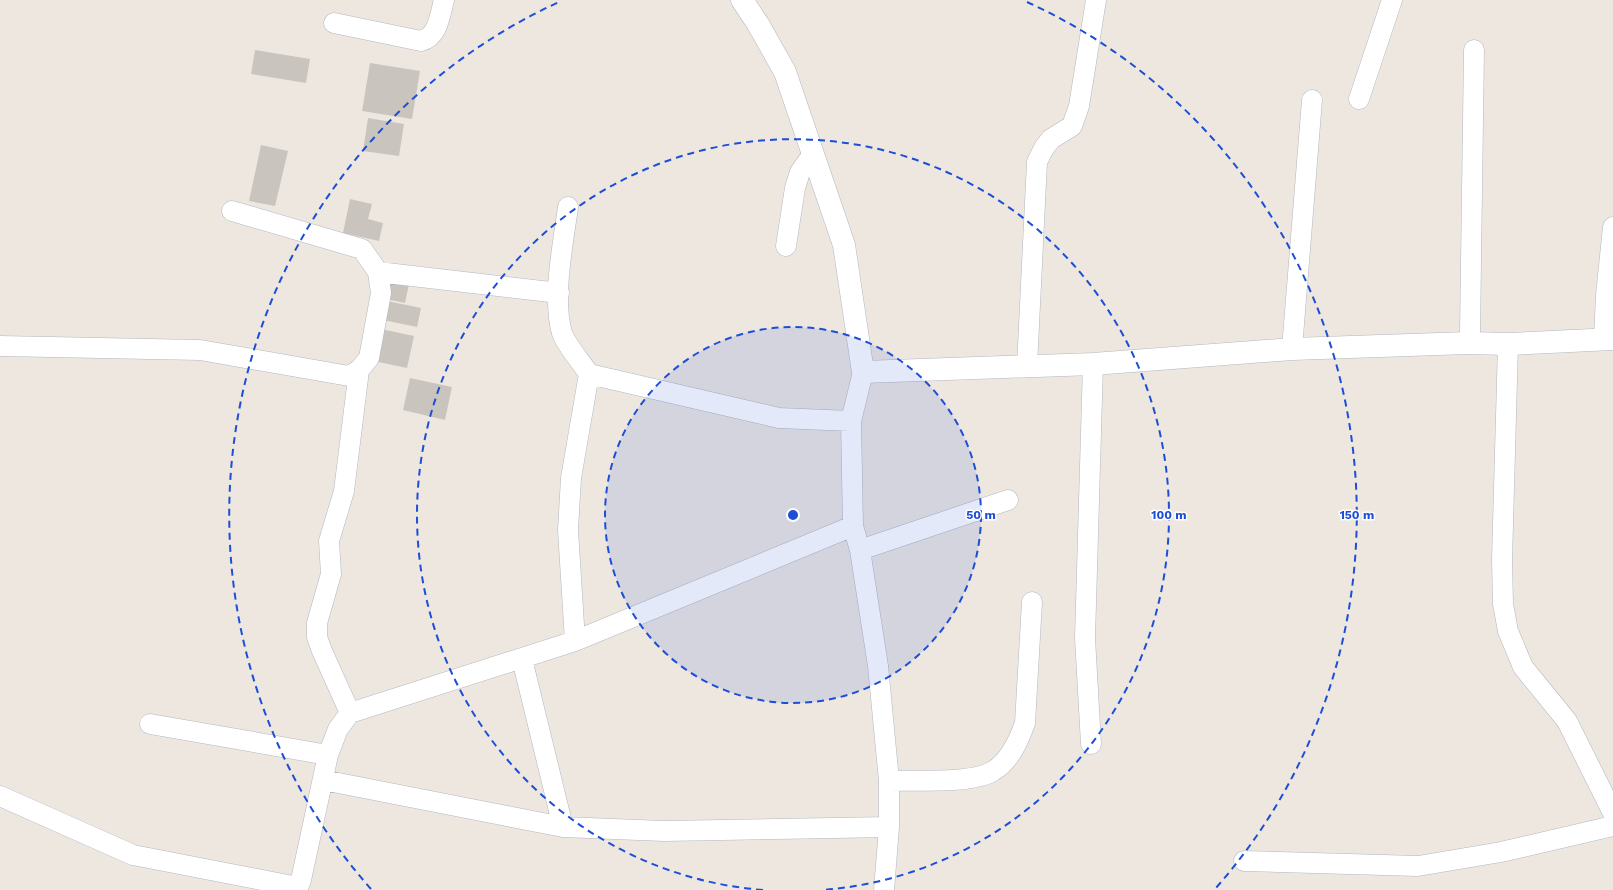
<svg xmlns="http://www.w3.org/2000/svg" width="1613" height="890" font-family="'Work Sans',sans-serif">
	<rect width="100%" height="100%" fill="#ede7e0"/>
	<!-- building -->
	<path fill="#c9c5be" d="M255,50l55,9 -4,24 -55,-9z
		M370,63l50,8 -8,48 -50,-8z
		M368,118l36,6 -5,32 -36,-5z
		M261,145l27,6 -13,55 -26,-5z
		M350,199l22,5 -4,15 15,4 -4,18 -36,-8z
		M391,274l19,5 -5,24 -19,-4z
		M387,301l34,7 -4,19 -34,-7z
		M381,329l33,7 -7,32 -33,-7z
		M410,378l42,9 -7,33 -42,-10z"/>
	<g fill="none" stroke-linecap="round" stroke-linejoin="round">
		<defs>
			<path id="minor" d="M334,23l87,18c17,-4 19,-26 23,-41
				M1359,99l33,-99
				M568,207c-5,37 -16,91 -6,126 4,12 20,30 27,41l-18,104 -3,52 7,111
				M786,246l9,-58 5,-16 13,-18
				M378,272l181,21
				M1604,339l2,-44 7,-68
				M1468,343l2,-10 4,-283
				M1508,344l-6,216 1,44 5,27 15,36 44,54 46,92
				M0,346l200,4 149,26 10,-6 10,-12 12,-65 -3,-21 -16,-23 -130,-38
				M1292,349l20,-249
				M1027,366l10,-204 7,-14 7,-9 21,-13 7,-20 17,-106
				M863,372l-12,49 2,105 7,24 18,116 11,115v46l-5,63
				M589,374l190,44 72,3
				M860,550l148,-50
				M522,659l41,168
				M350,713l-28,-62 -5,-14v-14l14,-49 -2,-33 15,-50 15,-121
				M150,724l178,31
				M1091,744l-6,-106 8,-274
				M323,780l240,47 101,4 225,-4
				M889,781c25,-1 84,3 104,-10 17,-10 26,-31 32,-48l7,-121
				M0,796l133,59 165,32
				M1244,861l174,5 83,-14 112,-26
				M297,890l4,-10 27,-125 10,-26 12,-16 225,-72 278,-115"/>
			<path id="tertiary" d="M742,0l16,24 27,48 59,173 19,127 230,-8 199,-15 176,-6 40,1 105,-5"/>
		</defs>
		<!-- minor casing -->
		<use href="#minor" stroke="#b4b7bf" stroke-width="21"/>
		<!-- tertiary casing -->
		<use href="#tertiary" stroke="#b4b7bf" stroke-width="23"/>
		<!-- minor -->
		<use href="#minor" stroke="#fff" stroke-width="20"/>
		<!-- tertiary -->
		<use href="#tertiary" stroke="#fff" stroke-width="22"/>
	</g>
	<!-- distance rings -->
	<circle cx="793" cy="515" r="188" fill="#1d4ed8" fill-opacity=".12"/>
	<g fill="none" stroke="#1d4ed8" stroke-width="2" stroke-dasharray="7 5">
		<circle cx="793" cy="515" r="188"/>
		<path d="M763 890A376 376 0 1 1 823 890"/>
		<path d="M371 889A564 564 0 0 1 559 2M1027 2A564 564 0 0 1 1215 889"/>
	</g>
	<circle cx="793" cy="515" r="6" fill="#1d4ed8" stroke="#fff" stroke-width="2"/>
	<g font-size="12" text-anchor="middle" font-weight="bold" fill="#1d4ed8" stroke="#fff" stroke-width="3" stroke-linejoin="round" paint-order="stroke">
		<text x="981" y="519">50 m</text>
		<text x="1169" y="519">100 m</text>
		<text x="1357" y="519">150 m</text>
	</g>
</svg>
